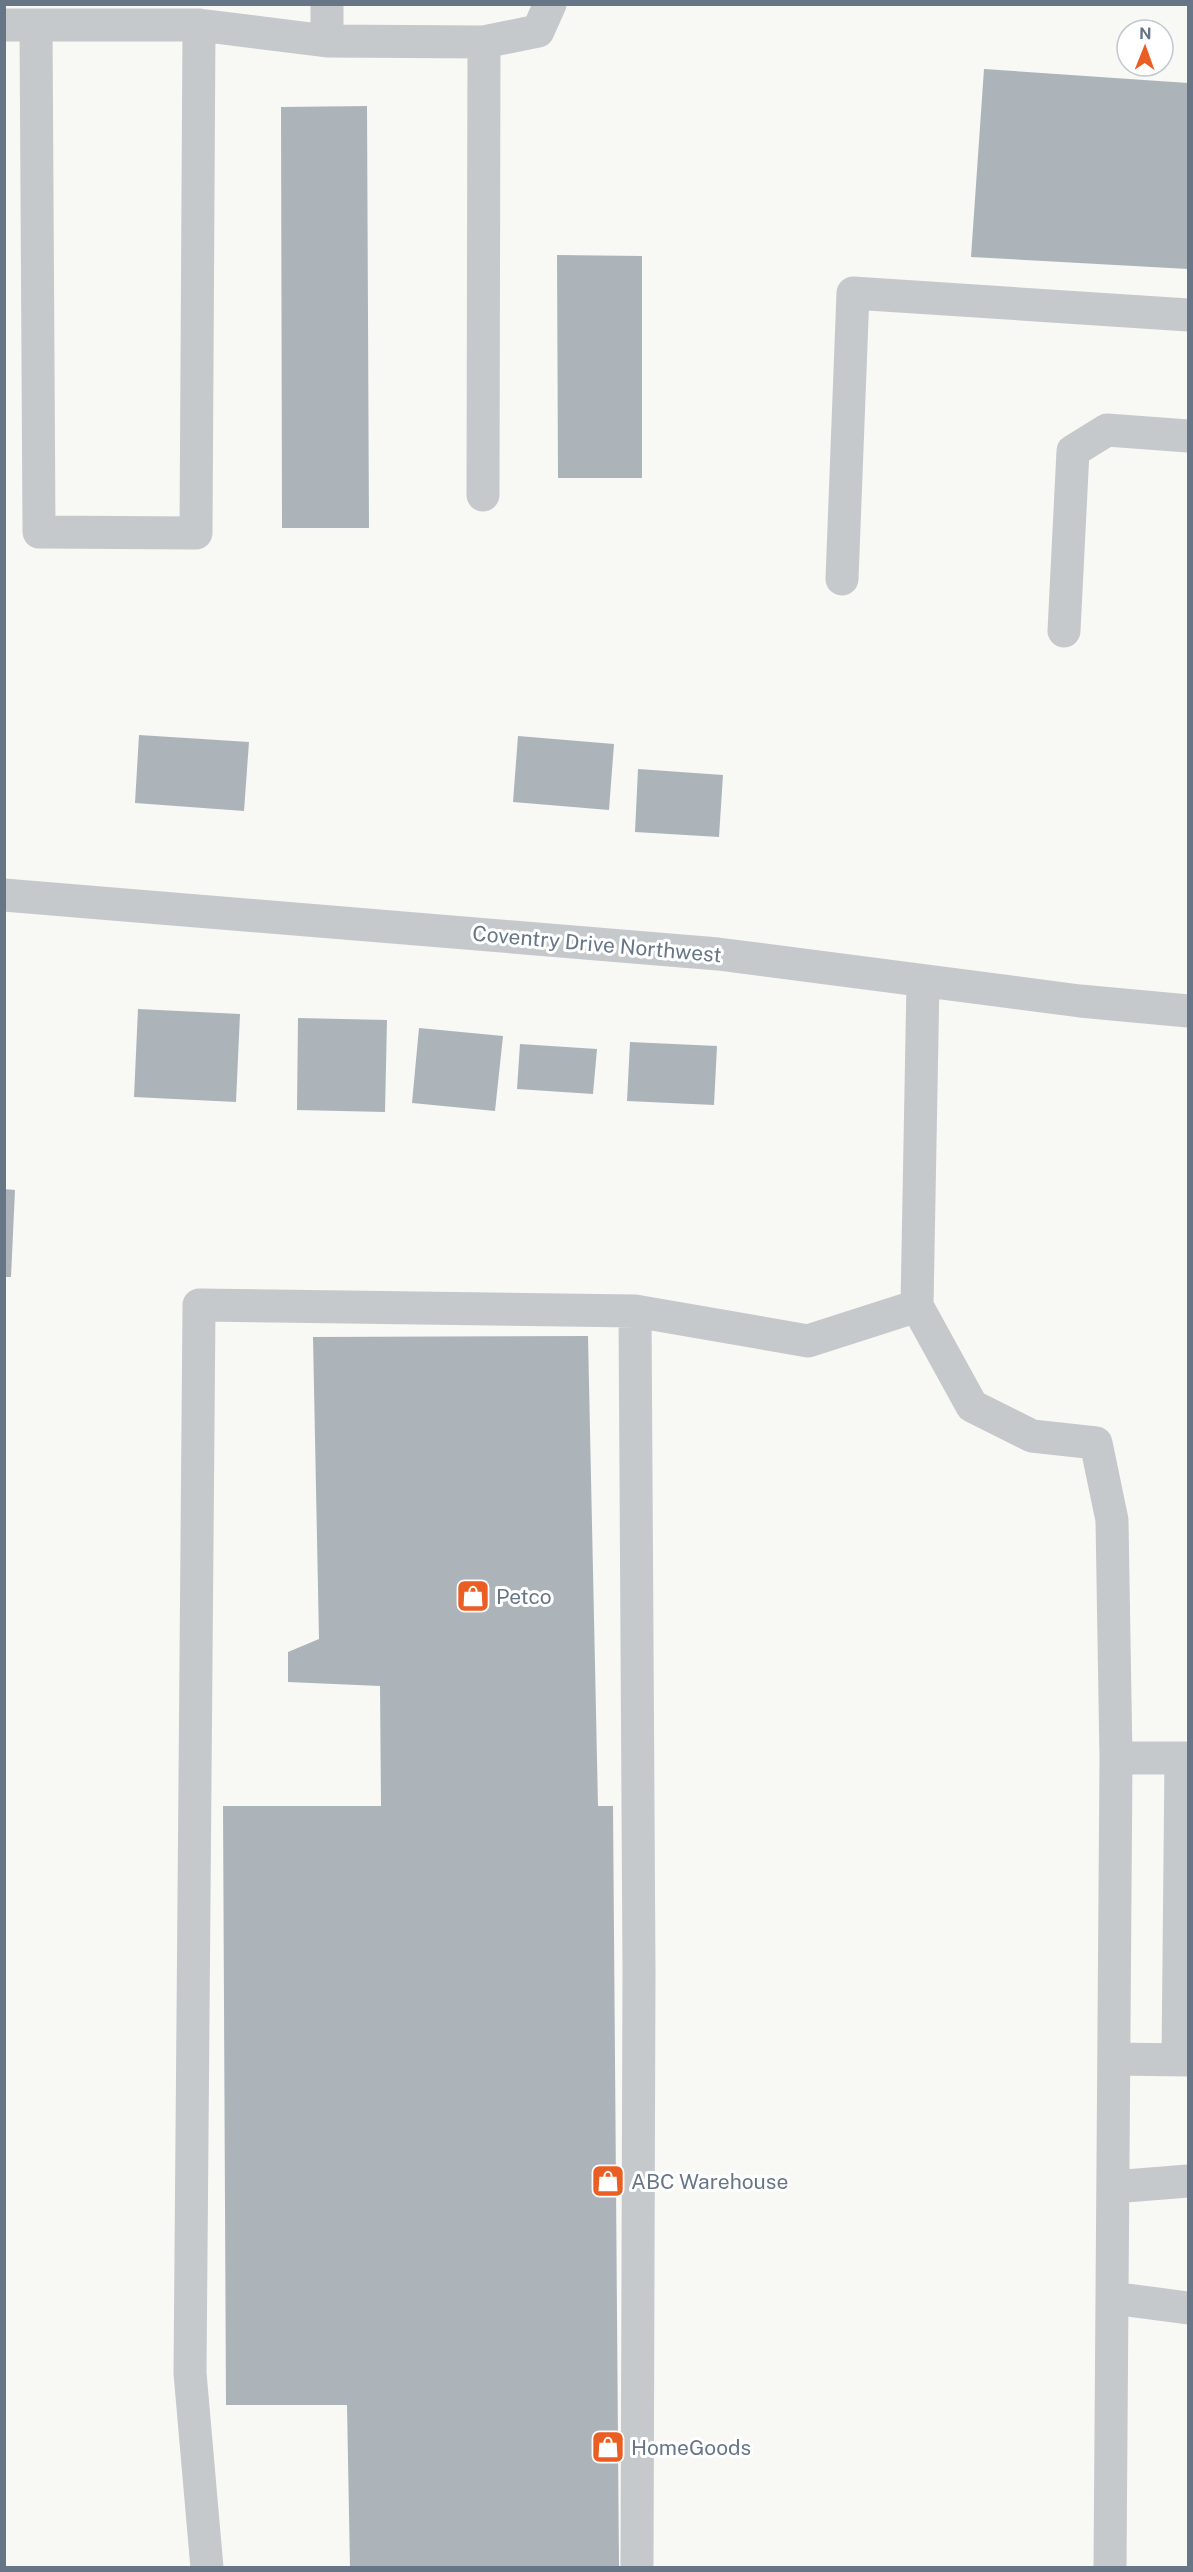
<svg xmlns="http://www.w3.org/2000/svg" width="1193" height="2572" font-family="'Public Sans',sans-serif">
	<rect width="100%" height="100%" fill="#f8f8f5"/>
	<!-- building -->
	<path fill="#acb4ba" d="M984,69l204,14v186l-217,-12z
		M367,106l2,422h-87l-1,-421z
		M557,255l85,1v222h-84z
		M139,735l110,7 -5,69 -109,-8z
		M518,736l96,8 -5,66 -96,-8z
		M638,769l85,6 -4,62 -84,-5z
		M138,1009l102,5 -4,88 -102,-5z
		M298,1018l89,2 -2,92 -88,-2z
		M419,1028l84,8 -8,75 -83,-8z
		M630,1042l87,4 -3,59 -87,-4z
		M520,1044l77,5 -4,45 -76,-5z
		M4,1189l11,1 -4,87h-7z
		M588,1336l10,470h15l6,762h-269l-3,-163h-121l-3,-599h158l-1,-120 -92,-4v-30l31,-13 -6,-302z"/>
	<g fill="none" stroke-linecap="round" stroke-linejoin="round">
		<!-- minor -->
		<path stroke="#c5c9cc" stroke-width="33" d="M4,25h195l128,16 157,1 54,-11 12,-27
			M36,25l3,507 157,1 3,-508
			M327,41v-37
			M483,495l1,-453
			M842,579l11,-286 335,22
			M1064,631l9,-180 34,-21 81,6
			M4,895l714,59 362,47 108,10
			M923,981l-6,325 55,100 60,30 64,7 16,77 4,238h72
			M635,1311l4,660 -2,597
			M1114,2059l74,1
			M1178,2060l3,-302
			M1113,2187l75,-6
			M1112,2298l76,10
			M207,2568l-17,-195 9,-1068 436,6 173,30 109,-35
			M1110,2568l6,-810"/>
	</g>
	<!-- icons -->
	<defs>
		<symbol id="shop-square" viewBox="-11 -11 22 22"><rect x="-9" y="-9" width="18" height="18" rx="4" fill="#ea5d23" stroke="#fff"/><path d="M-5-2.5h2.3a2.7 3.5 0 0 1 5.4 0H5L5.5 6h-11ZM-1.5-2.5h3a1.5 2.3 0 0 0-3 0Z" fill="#fff"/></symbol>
	</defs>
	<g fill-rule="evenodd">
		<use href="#shop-square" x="454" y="1577" width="38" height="38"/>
		<use href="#shop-square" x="589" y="2162" width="38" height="38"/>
		<use href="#shop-square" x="589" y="2428" width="38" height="38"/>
	</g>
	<g text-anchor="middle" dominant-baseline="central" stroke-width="6" stroke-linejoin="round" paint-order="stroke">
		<!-- street labels -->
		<g font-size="21" fill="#667687" stroke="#fff">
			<text transform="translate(597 944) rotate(5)">Coventry Drive Northwest</text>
		</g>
		<!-- poi labels -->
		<g font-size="21" fill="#667687" stroke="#fff" text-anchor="start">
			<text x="496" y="1596">Petco</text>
			<text x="631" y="2181">ABC Warehouse</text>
			<text x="631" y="2447">HomeGoods</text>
		</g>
	</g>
	<!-- border -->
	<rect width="1193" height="2572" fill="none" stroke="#667687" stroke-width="12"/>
	<!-- north arrow -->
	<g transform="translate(1145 48) rotate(1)"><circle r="28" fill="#ffffff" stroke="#c2c8cf" stroke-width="1.5"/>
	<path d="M0-4.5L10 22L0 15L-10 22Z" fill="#ea5d23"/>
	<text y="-9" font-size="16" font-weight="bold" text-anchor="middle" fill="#667687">N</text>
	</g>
</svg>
